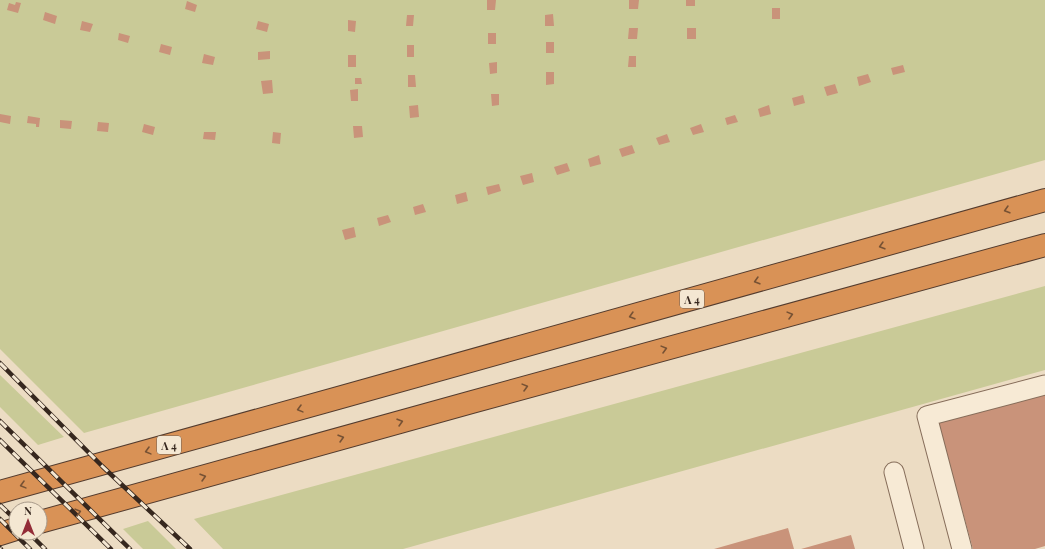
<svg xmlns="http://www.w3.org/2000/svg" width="1045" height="549" font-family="'Playfair Display',serif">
	<rect width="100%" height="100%" fill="#ecdcc3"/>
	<!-- green -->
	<path fill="#c9ca97" d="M0,0h1045v160l-961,273 -84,-84z
		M1045,286v84l-642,179h-180l-29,-30z
		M0,375l64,62 -26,8 -38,-38z
		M148,521l28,28h-33l-20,-20z"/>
	<!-- building -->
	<path fill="#c9937a" d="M487,0h9l-1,10h-8z
		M629,0h10l-1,9h-9z
		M686,0h9v6h-9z
		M187,1l10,4 -2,7 -10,-3z
		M16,2l5,1 -3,10 -11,-3 2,-7 6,2z
		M772,8h8v11h-8z
		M45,12l12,4 -2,8 -12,-4z
		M553,14l1,12h-9v-11z
		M407,15h7l-1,11h-7z
		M348,20l8,1 -1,11 -7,-1z
		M82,21l11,3 -3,8 -10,-2z
		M258,21l11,3 -2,8 -11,-3z
		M629,28h9l-1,11h-9z
		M687,28h9v11h-9z
		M119,33l11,3 -2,7 -10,-3z
		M488,33h8v11h-8z
		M546,42h8v11h-8z
		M161,44l11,3 -2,8 -11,-3z
		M407,45h7v12h-7z
		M270,51v8l-12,1v-8z
		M204,54l11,3 -2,8 -11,-2z
		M348,55h8v12h-8z
		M629,56h7v11h-8z
		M497,62v11l-7,1 -1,-11z
		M903,65l2,7 -12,3 -2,-7z
		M546,72h8v12l-8,1z
		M868,74l3,8 -12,4 -2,-9z
		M408,75h7l1,12h-8z
		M355,78h6l1,6h-7z
		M272,80l1,13 -10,1 -2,-13z
		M835,84l3,9 -11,3 -3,-9z
		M358,89v12h-7l-1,-11z
		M491,94h8v11l-7,1z
		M803,95l2,8 -11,3 -2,-8z
		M418,105l1,12 -9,1 -1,-12z
		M769,105l2,9 -11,3 -2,-8z
		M0,114l11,2 -1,8 -10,-2z
		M735,115l3,7 -11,3 -2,-7z
		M28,116l12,2 -1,9h-3v-3l-9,-1z
		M60,120l12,1 -1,8 -11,-1z
		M98,122l11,1 -1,9 -11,-1z
		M144,124l11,3 -2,8 -11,-3z
		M701,124l3,8 -11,3 -3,-7z
		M353,126h9l1,11 -9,1z
		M204,132h12l-1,8 -12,-1z
		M273,132l8,1 -1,11 -8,-1z
		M667,134l3,8 -11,3 -3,-7z
		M632,145l3,8 -13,4 -3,-8z
		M599,155l2,9 -11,3 -2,-8z
		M567,163l3,8 -13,4 -3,-8z
		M532,173l2,9 -11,3 -3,-9z
		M499,184l2,7 -13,4 -2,-8z
		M466,192l2,9 -11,3 -2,-9z
		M423,204l3,8 -11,3 -2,-8z
		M388,215l3,7 -12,4 -2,-8z
		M354,227l2,10 -11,3 -3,-10z
		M1045,394v152l-10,3h-62l-35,-126z
		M788,528l6,21h-80z
		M851,535l4,14h-54z"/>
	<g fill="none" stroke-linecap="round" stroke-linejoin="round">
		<defs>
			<path id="minor" d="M894,472l20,77
				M962,549l-35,-133 118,-31"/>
			<path id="highway" d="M0,492l338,-94 707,-198
				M40,522l432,-120 573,-157
				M0,534l16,-5"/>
		</defs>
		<!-- minor casing -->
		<use href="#minor" stroke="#866d5a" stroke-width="21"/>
		<!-- highway casing -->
		<use href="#highway" stroke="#543c2e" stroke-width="24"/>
		<!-- minor -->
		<use href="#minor" stroke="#f7ead5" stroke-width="19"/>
		<!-- highway -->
		<use href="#highway" stroke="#d99256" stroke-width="22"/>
		<defs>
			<path id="rail" d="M0,363l102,103 88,83
				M0,421l130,128
				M0,440l111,109
				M0,505l16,15
				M0,519l30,30
				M29,533l16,16
				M0,548l1,1"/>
		</defs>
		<!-- rail casing -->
		<use href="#rail" stroke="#36271e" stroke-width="4.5"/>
		<!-- rail -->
		<use href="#rail" stroke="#f4e7d2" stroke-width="3" stroke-dasharray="9" stroke-linecap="butt"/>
	</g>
	<!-- one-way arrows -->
	<defs><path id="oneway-chevron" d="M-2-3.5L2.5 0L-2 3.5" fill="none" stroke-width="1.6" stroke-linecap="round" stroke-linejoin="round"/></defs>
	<g stroke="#775234">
		<use href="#oneway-chevron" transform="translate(1007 210) rotate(164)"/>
		<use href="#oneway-chevron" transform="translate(882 246) rotate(164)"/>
		<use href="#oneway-chevron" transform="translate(757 281) rotate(164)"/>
		<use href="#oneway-chevron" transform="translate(790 315) rotate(-15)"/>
		<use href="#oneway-chevron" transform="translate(632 316) rotate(164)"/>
		<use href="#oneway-chevron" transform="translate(664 349) rotate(-15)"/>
		<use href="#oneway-chevron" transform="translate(525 387) rotate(-15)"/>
		<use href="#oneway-chevron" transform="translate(300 409) rotate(165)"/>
		<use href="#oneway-chevron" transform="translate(400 422) rotate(-16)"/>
		<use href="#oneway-chevron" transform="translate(341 438) rotate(-16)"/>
		<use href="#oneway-chevron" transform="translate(148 451) rotate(165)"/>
		<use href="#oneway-chevron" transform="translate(203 477) rotate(-16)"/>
		<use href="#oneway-chevron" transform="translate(23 485) rotate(165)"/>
		<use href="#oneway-chevron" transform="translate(78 512) rotate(-16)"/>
	</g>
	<g text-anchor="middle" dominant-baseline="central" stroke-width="3" stroke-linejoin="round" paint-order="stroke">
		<!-- shield labels -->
		<g fill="#f4e7d2" stroke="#6f6154" stroke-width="1">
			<rect x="680" y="290" width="24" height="18" rx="3"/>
			<rect x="157" y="436" width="24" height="18" rx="3"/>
		</g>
		<g font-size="11" font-weight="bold" fill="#36271e">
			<text x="692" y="299">A 4</text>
			<text x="169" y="445">A 4</text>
		</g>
	</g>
	<!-- north arrow -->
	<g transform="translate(28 521)"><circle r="19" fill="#f4e7d2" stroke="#a89a8a"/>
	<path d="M0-3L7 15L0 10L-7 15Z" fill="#932c37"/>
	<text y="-6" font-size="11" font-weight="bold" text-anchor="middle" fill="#36271e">N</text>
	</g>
</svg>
